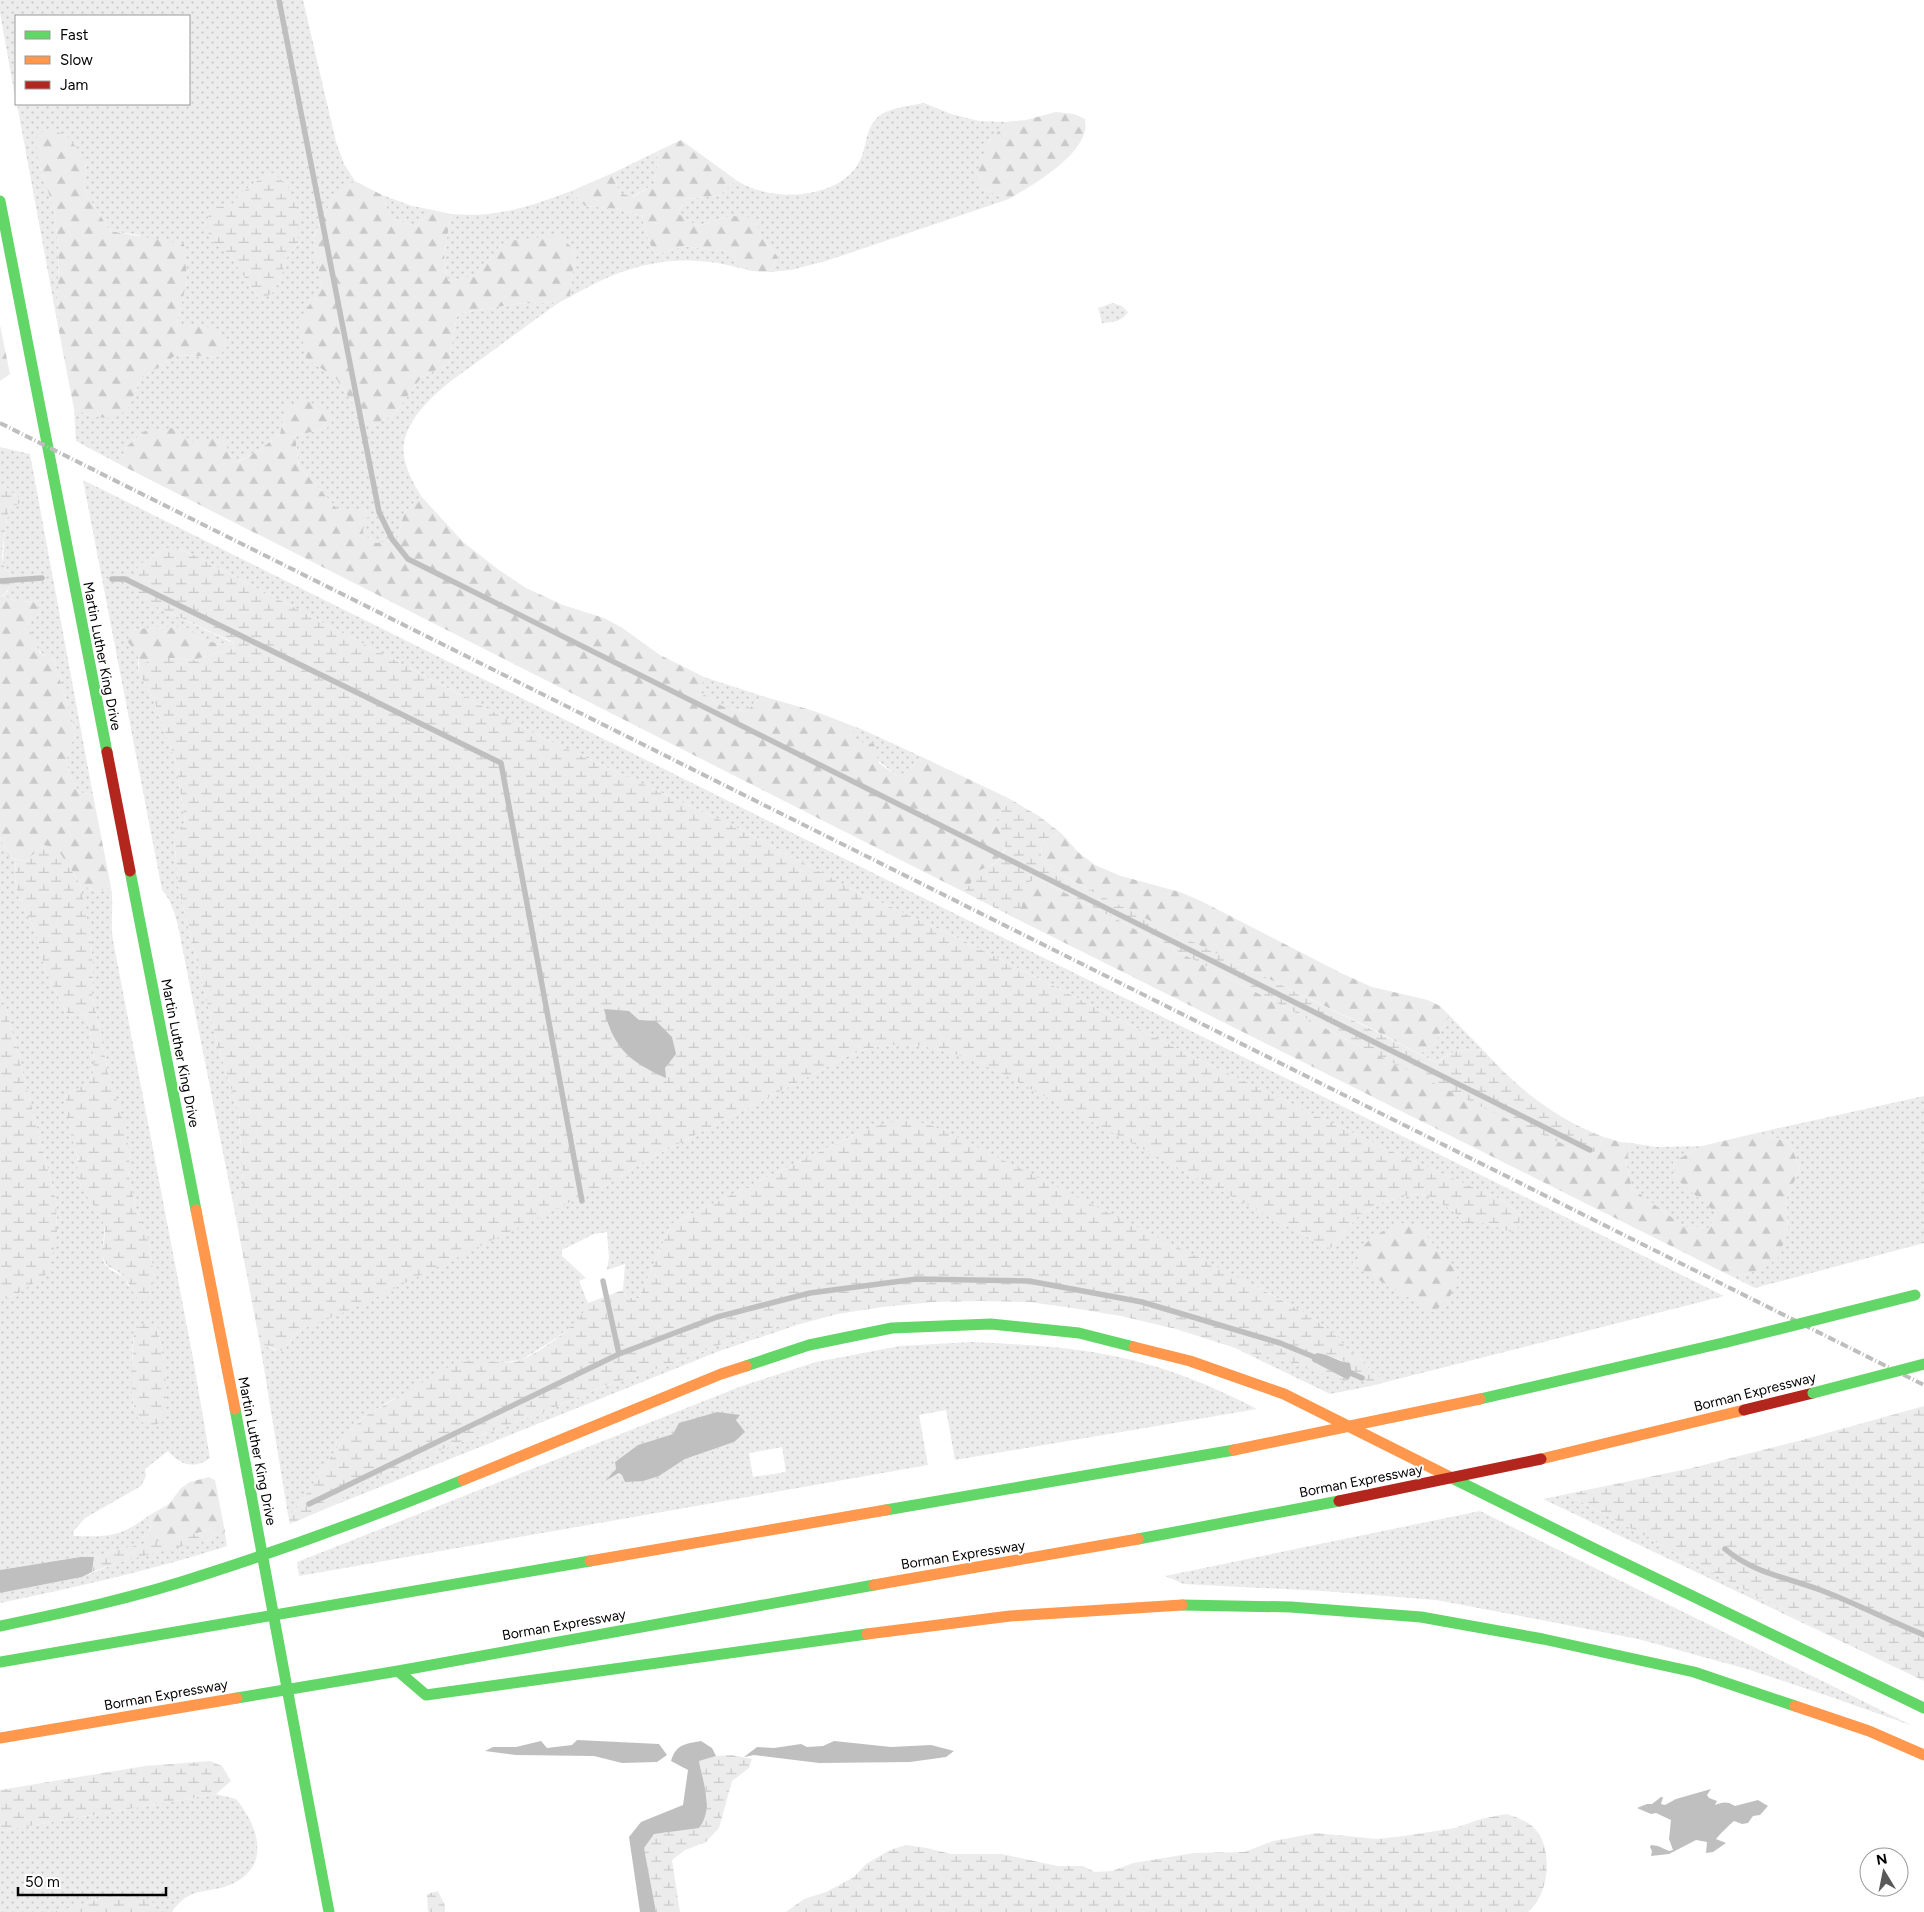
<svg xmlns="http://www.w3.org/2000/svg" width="1924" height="1912" font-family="Figtree,sans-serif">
	<defs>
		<pattern id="grass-dots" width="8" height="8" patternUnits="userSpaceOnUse" patternTransform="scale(1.25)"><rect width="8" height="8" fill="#ececec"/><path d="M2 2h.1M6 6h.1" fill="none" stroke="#c9c9c9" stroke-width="1.8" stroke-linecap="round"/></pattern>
		<pattern id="forest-firs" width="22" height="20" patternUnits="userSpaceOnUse" patternTransform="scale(1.25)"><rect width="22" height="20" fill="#ececec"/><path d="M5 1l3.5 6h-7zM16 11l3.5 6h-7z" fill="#c9c9c9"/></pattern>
		<pattern id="wetland-marsh" width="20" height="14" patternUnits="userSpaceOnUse" patternTransform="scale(1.25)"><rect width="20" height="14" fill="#ececec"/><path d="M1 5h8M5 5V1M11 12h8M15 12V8" fill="none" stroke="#c9c9c9"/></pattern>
	</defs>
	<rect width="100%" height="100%" fill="#fff"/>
	<!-- grass -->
	<path fill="url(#grass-dots)" fill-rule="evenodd" d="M0,0h303l33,142 8,22 11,17 -22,17 -20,39 9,51 -16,71 29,18 35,51 25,-15 26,-35 28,-15 8,-49 58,-10 45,-2c-22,15 -43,31 -65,47 -30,23 -76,49 -89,86 -8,22 5,44 15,61l-17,17 -7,27 -21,4 -14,-11 7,-22h-30l-40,-45 -4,-30 32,-8 -41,-20 -6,26 -22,17 -21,11 -9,-9 -36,-11 -47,-11 -19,16 -5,18 -45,-24 -2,-32 17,7 36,-6 14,-31 35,-24 42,2 -13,-31h-29l11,-45 -48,-46 -29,-4 -26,-41 2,-30 -49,-2 17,51 5,42 -2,70 -40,-217h172v-88h-173v86l-16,-89zM273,172l25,71 -12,16 -8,29 -18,13 -30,-46 4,-52 6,-9 17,-13z
		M924,103l27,11 28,7 27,1 -19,23 -7,43 29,11 -183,62 -35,9 -21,2 8,-15 -18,-21 -28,-20 -35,10 -19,-13 7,-14 34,-3 17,-16c32,22 100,21 122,-16 9,-14 6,-33 19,-46 9,-10 33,-12 47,-15z
		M658,151l-1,17 -3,16 -22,13 -13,-4 -6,-20z
		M571,191l14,15 34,3 23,7 4,18 9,21 29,-9 45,6 22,19c-68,-21 -120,-10 -181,26l5,-47 -68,-9 -7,5 -24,30 -28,5 -4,-25 7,-42c47,4 77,-7 120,-23z
		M382,195l30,11 21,4 -18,17 -24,-9z
		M1113,303l9,3 6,6c-6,10 -15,10 -26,11l-4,-15z
		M0,447l30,7 63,341 -14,-3c-15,-26 -16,-31 -3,-58l-22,-74c-20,-9 -20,-16 -27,-36l14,-12 -8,-11 -14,1 -16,-6 5,-5 3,-16 -8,-11 1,-26 5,-31 8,-2 5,-4 -22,-19z
		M83,480l1641,816 -338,86 -16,-10 -4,-9 -20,-15 -10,-13 -23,-17 -52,-29 -83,-40 -320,-116 -187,91 -32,74 -5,1 -8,-3 -3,-6 2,-26 -18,6 2,-13 -2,-25 -13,2 -32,16v6l24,22 -7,3 9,22 -3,9 -9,11 -24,18 -31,19 -21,3 -32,-2 -80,41 -24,15 -13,13 -12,15 -44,66 -7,4 -28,-171 15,6 11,-3 7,-10 7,-7 313,-149 32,-20 205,-106c56,-22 100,-5 152,18l328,176 29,-34 25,-13 29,-8 15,2 24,14 13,13h22l24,9 10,-16 -17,-15 -113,-50 -189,-90 -240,-121 -110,-51 -110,-59 -201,-93 -347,-182 -18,-7h-9l-28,17 20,43 74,35c-20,1 -31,0 -45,-15l-34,-1 -22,3 6,24v18l16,28 22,63 9,58 -11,17 5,52 40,160 20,63 4,71 -10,19 -54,-272c-3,-14 -7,-30 -17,-41z
		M704,677l58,19 -16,16 -24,-6 -22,-14z
		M853,726l8,3 61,28 -23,20 -46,-36z
		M0,837l9,20 7,2 -1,19 3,17 19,41 8,35 23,44 7,1 9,-2c7,12 15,58 5,68 -4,4 -17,9 -24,14 2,21 8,40 12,61 2,11 0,23 6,33 5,9 14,16 18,25 9,18 -4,35 4,49 3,7 15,9 21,15l2,7 26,-11 -5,-33 -14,-36 -7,-35 2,-16 -22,-83 -16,-79 1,-22 -2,-30 -11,-57 17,8 14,-5c3,18 -1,35 2,53l80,418 17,100c-15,12 -30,7 -42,-7l-23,18 1,7 -5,10 -56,32 -12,14 1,4c33,1 47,1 74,-20l3,9 -3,9 -6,3 5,7 -31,6 -22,7h-15l-79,13v-269l19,-8 38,-57 -1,-36 -49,-188 -7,-21zM148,1323l9,2 6,32 3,41 -33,10 -1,-55 2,-23z
		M1449,1015l35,36c-22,-2 -30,-3 -47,12l-17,-9 15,-11z
		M1924,1096v147l-169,45 -22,-11 18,-4 37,-42 -2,-32 14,-30 -10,-26 -29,-11z
		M1631,1143l25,4 46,-1 -29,16 1,14 42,37 -6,15 -25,-1 -53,-39 -6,-26z
		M786,1324h14l-78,26 -392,157 14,-9 15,-14 84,-35 98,-36 61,-26 63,-21 83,-32z
		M971,1342c44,2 89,4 132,12 54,9 106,30 154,55l-302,51 -9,-50 -27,5 9,50 -629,111 -2,-14 445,-176 74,-24 84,-16zM717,1412l19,7 5,9 -7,14 -49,17 -26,17 -37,-1 -2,-2 -13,6 9,-10 -1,-7 23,-17 35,-11 30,-18zM782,1447l4,25 -33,5 -4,-24z
		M1235,1348l55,14 58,18 4,-6 24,11 -46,9z
		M1567,1494l261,141 -285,-136z
		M1480,1511l433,215 -82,-29 -84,-28 -109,-30 -86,-17 -116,-22 -113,-9 -139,-7 -19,-8z
		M225,1532l2,14c-74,24 -150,41 -227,57v-10l82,-16 38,-15 40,-12 49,-10 5,-5z
		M216,1794l20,5c20,24 36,63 0,83 -24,14 -45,1 -64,30h-16l-4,-10 -52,-4 -29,10 -19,4h-52v-81z"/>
	<!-- forest -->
	<path fill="url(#forest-firs)" d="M1056,112l18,2 11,5c0,3 1,8 0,12 -7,28 -52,54 -76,68l-29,-11 -4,-9 11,-34 19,-23 20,-2z
		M50,129l17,7 19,24 -2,30 26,41 74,13 3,37 -11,45h29l21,8 2,12 -10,11 -42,-2 -35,24 -14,31 -14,9 -22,-3 -17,-7 -17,-88 2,-70 -5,-42 -17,-51v-24z
		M681,140l55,40 -17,16 -34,3 -7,14 19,13 35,-10 24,2 4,18 18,21 -8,15 -19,-1 -22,-19 -45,-6 -29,9 -9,-21 -4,-18 -23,-7 -34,-3 -14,-15 42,-18 6,20 14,4 21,-13 3,-16 1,-17z
		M355,181l27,14 9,23 24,9 18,-17 18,4 -7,42 4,25 28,-5 24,-30 7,-5 51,-6 17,15 -5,47 -10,5 -45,2 -58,10 -8,49 -28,15 -26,35 -25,15 -35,-51 -29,-18 -7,-40 23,-31 -9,-50 20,-40z
		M0,325l10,49 -10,7z
		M306,399l29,19 -8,10 -32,8 4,30 40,45h31l-8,22 14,10 21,-3 7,-27 17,-17 42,46 36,28 27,18 37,17 41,13 17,9 39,28 44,22 -4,15 22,14 24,6 16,-16 52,15 39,15 1,15 20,3 5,19 20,14 23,-20 86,41 -12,23 10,27 -12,16 -19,9 -4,10 -7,9 -843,-427 5,-18 19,-16 30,-3 17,14 34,-5 2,16 10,9 20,-11 22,-17 6,-27z
		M3,596l16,6 14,-1 8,11 -14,12 13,29 14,7 22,74c-13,27 -12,32 3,58l14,3 18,92 -14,5 -17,-8 -10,-16 -26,-23 -18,16 -17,-4 -9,-20v-240z
		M154,627l35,1c13,15 24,16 44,15l2,5 -41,12 -25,-2 -30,7 -1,-11 -11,-13 5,-11z
		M1061,833l18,20 16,12 26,11 59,16 23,10 140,72 29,13 56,13 12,6 9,9 -14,28 -15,11 -50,-26 -231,-112 -89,-47 -9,-10 1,-17z
		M1037,878l332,173 226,101 9,-15 16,5 11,1 -5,19 6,26 53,39 25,1 6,-15 -42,-36 -1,-15 29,-16 59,-14 29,11 10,26 -14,30 2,32 -11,29 -26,13 -18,4 -722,-361 11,-9v-21z
		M1400,1223l18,2 40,49c-2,18 -11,28 -25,38l-81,-48c15,-27 22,-28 48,-41z
		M209,1477l6,3 10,52 -11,3 -3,-5 -64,14 -5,-7 6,-3 3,-9 -3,-9 21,-12 12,-16 9,-6z"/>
	<!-- wetland -->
	<path fill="url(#wetland-marsh)" fill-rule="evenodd" d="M273,172l15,15 11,26 -1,30 -12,16 -8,30 -18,12 -30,-46 -18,-13 -7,-18 7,-15 22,-6 6,-9 17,-13z
		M0,482l22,19 -5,4 -8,2c-2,15 -9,43 -6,57 2,5 8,8 8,13 0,8 -4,17 -11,20z
		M167,548h8l19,7 347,182 201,93 110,59 110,51 240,121 189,90 113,50 17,15 -3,12 -7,4 -24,-9h-22l-13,-13 -24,-14 -15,-2 -29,8 -25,13 -29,34 -329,-176c-51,-23 -95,-40 -151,-18l-205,106 -32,20 -263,129 -50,20 -7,7 -7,10 -5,4 -21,-7 -27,-141 10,-19 -4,-71 -20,-63 -40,-160 -5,-52 11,-17 -9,-58 -22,-63 -16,-28 1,-8 30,-6 25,2 41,-12 -2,-6 -74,-34 -23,-14 -1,-22 4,-7zM629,1011l46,43 -10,14z
		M1008,798l31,18 22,17 -19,9 -1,17 9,10c127,68 259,127 387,194 19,-15 23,-14 47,-12 34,38 72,68 120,86l-9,15 -19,-2 -84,-38 -123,-61 -332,-173 -14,8 -1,21 -11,9 -47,-24 7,-9 4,-11 19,-8 12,-15 -10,-28z
		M44,845l13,3 23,36 5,23 6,34 2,30 -1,22 16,79 17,55 5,29 -2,15 7,35 14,36 5,33 -3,19 -4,6h-8c-7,-7 -9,-16 -15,-23 -12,-13 -16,-3 -23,-25l3,-9 1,-13 -4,-15 -19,-25 -5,-18 1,-13 -9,-32 -4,-31c7,-5 19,-10 24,-14 10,-10 2,-57 -5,-68l-9,2 -7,-1 -23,-44 -8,-35 -19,-41 -3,-17 1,-19 10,2z
		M0,991l7,21 49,188 1,36 -9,37 -29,20 -19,8z
		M902,1120c18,0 31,6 47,13l312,156 52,29 23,17 10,13 20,15 4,9 16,10 -10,3 -24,-11 -2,-11c-15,-2 -26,-14 -38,-7v5l36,19 -4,1 -54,-19 -33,-7 -81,-26 -55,-13 -42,-7 -50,-7 -49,-1 -46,1 -52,5 -44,7 -38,10h-14l-38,10 -83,32 -63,21 -61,26 -98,36 -84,35 -15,14 -14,9 -40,17 -2,-9 7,-4 44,-66 12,-15 13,-13 88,-52c5,-1 10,-3 15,-4 18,-2 37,5 54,-1 20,-8 61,-37 67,-57l35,-13 3,6 8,3 5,-1 32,-74 187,-91 21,-8z
		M148,1322l9,3c5,27 15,71 5,97l-13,5c-4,-3 -9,-6 -12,-10 -9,-17 -4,-67 -3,-87z
		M1924,1406v275l-96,-46 -261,-141 125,-26 110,-28z
		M211,1530l3,5 -5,5c-40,9 -79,18 -117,32l2,-15 22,-7z
		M732,1755l20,4 -3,9 -17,13 -13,47 -13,14 -21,8 -13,10 8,52h-24l-12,-64 10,-15h12l41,-35 -8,-37 17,-5z
		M210,1761l12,5 9,15 -15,13 -216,37v-41l145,-24z
		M1506,1814c9,3 20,6 27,13 18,16 17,53 5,73 -2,4 -6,8 -10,12h-742l18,-13 22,-7 28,-15 12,-13 24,-14 16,-5 21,3 24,6h51l55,12h26l12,6 17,-1 21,-8 61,-10 50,-1 29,-11 43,-8 61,6 27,-3 51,-8 26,-9z
		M438,1891l7,15v6h-17l-1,-18z
		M118,1895l27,4 7,3 4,10h-104c22,-4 43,-14 66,-17z"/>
	<!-- water -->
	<path fill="#bfbfbf" d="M604,1009l25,2 10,9 17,1 16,16 4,17 -11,14 1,10c-36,-16 -53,-30 -62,-69z
		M1317,1353c12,1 21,9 33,10l2,11 -4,6 -36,-19v-5z
		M717,1412l23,3 -4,5 9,12 -11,10 -49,17 -26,17 -16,5 -18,1 -3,-7 -3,-2 -14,8 11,-12 -1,-7 23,-17 35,-11 6,-11z
		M80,1557h14l-2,15 -10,5 -82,16v-23z
		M577,1740l82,4 8,11 -10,7 -35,1 -28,-7 -78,-1 -31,-4 8,-4h23l25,-6 6,7 25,-3z
		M701,1741l11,7 4,8 -17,5c4,22 15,48 0,67l-45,6 -10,14 12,64h-16l-11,-75 12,-15 42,-17 5,-35 -17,-9c5,-17 14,-17 30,-20z
		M834,1741l57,6 40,-2 23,6 -8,6 -36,5 -91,1 -65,-8 -10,2 13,-10 17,1 27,-4 6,3 16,-1z
		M1711,1789l-4,6 2,3 8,3 -2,4c8,-3 12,-4 20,1l23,-6 10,6 -8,9 -7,1 -5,7 -6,1 -8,-3c-4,3 -15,14 -18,18l10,4 -13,9 -7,1 1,-11 -11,-2 -27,14 -18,2 1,-5 -2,-4 1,-2 7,1 11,5 4,-1 -4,-11 2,-19 -15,-7 -5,1 -14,-6 10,-4h5l9,-7h2l-2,7 4,1 11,-6z"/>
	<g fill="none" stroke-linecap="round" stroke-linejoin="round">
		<!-- stream -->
		<path stroke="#bfbfbf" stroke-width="5.5" d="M279,0l100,512 13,27 16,20 1182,591
			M112,579h13l376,184 81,438
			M0,581l42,-3
			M603,1281l16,73
			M1346,1371l16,7
			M309,1504l310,-150 98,-37 93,-24 107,-14 112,2 113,21 138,41 39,16
			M1725,1549c28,24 64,29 98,42 34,13 67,30 101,44"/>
		<!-- fast -->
		<path stroke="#63d668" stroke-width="11" d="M0,201l107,551
			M130,871l66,339
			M746,1366l63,-21 83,-17 99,-4 88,9 55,14
			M1480,1399l247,-57
			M235,1409l16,85
			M1452,1478l143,71 329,159
			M886,1510l348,-60
			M1138,1539l201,-38
			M1182,1605l109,2 130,10 122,22 151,33 101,34
			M0,1626c68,-14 137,-29 203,-51 87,-28 174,-60 260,-95
			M0,1662l590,-101
			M398,1671l28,24 441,-61
			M237,1698l161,-27 476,-86
			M303,1774l26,138"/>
		<!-- slow -->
		<path stroke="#ff974d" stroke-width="11" d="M196,1210l39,199
			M1134,1347l56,14 94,33 168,84
			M1541,1459l203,-49
			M463,1480l258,-106 25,-8
			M590,1561l296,-51
			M874,1585l264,-46
			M867,1634l143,-18 172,-11
			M1795,1706l74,25 55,24
			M0,1738l237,-40"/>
		<!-- jam -->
		<path stroke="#b3261e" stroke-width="11" d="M107,752l23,119
			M1744,1410l69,-17"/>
		<!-- rail -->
		<path stroke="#bebebe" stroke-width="4" stroke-dasharray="8 2.5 1 2.5" stroke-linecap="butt" d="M0,423l1924,962"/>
		<!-- fast-bridge -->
		<path stroke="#63d668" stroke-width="11" d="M1727,1342l188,-47
			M1813,1393l111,-29
			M251,1494l52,280"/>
		<!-- slow-bridge -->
		<path stroke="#ff974d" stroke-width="11" d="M1234,1450l246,-51"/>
		<!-- jam-bridge -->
		<path stroke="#b3261e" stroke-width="11" d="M1339,1501l202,-42"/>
	</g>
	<g text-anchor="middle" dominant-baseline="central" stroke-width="4" stroke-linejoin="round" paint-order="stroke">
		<!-- street labels -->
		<g font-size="14" fill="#000" stroke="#fff">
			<text transform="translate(102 656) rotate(79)">Martin Luther King Drive</text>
			<text transform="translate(180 1053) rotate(79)">Martin Luther King Drive</text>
			<text transform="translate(1755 1392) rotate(-14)">Borman Expressway</text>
			<text transform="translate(257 1451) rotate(79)">Martin Luther King Drive</text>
			<text transform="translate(1361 1481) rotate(-11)">Borman Expressway</text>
			<text transform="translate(963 1555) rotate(-9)">Borman Expressway</text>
			<text transform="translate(564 1625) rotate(-10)">Borman Expressway</text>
			<text transform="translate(166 1695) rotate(-10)">Borman Expressway</text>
		</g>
	</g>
	<!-- legend -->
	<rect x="15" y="15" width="175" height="90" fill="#ffffff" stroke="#999999"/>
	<rect x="25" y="31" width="25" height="8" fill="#63d668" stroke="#999999"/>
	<text x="60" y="40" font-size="15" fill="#000000">Fast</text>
	<rect x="25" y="56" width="25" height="8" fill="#ff974d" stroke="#999999"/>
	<text x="60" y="65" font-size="15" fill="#000000">Slow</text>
	<rect x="25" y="81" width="25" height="8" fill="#b3261e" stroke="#999999"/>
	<text x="60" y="90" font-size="15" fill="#000000">Jam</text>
	<!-- north arrow -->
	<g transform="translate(1884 1872) rotate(350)"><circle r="24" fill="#ffffff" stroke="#999999"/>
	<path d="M0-4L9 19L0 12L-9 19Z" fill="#595959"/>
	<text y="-8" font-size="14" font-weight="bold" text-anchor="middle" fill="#000000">N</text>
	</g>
	<!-- scale -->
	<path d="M18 1887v8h148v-8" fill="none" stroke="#000000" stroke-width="2.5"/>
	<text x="25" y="1887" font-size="15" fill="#000000" stroke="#ffffff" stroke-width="4" paint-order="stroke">50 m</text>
</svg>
